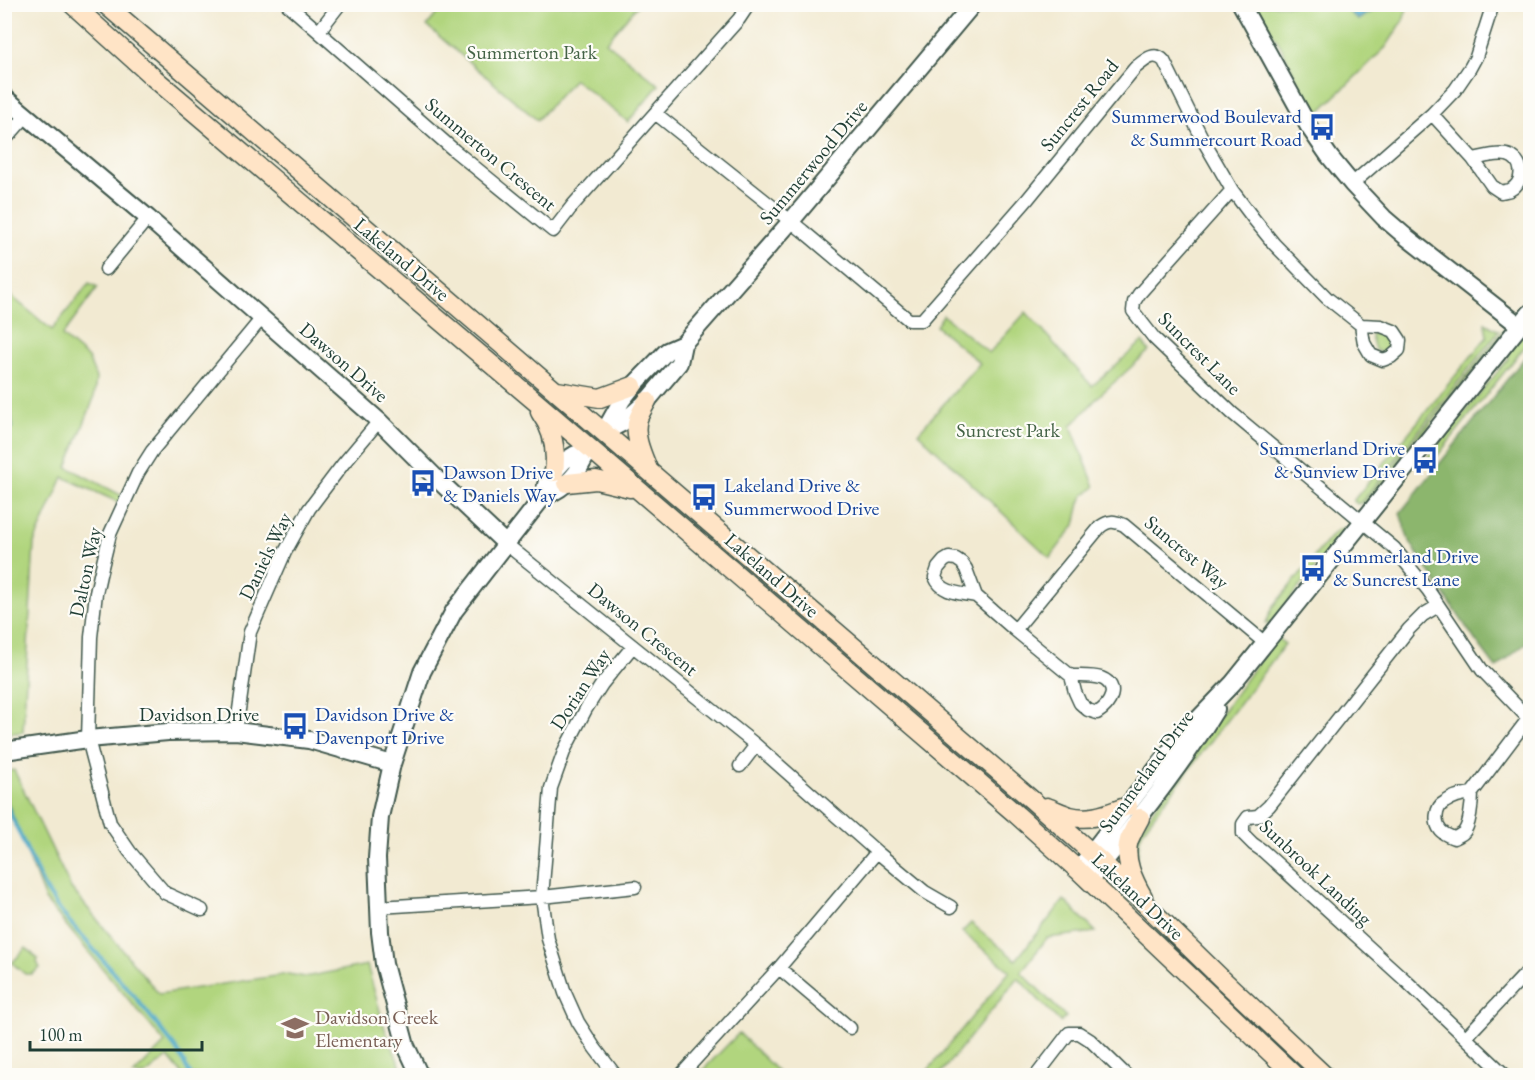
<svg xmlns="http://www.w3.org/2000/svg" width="1535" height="1080" font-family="'EB Garamond',serif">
	<rect width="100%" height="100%" fill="#fdfcf7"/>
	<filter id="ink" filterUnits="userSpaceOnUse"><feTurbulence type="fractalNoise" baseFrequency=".0167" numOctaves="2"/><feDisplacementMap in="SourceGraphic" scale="12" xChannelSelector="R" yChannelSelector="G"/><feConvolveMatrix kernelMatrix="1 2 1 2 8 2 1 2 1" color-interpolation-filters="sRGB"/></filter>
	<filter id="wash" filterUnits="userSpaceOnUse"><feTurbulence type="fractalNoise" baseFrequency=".008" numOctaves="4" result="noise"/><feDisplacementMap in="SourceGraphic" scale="24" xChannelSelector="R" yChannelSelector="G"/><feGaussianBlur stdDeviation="1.35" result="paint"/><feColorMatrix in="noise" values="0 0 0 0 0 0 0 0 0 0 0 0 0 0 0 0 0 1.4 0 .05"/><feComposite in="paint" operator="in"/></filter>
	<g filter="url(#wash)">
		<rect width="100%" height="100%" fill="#f2ead2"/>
		<!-- green -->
		<path fill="#b1d57e" stroke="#688959" stroke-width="1.5" d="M444,5h194l-32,37 53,43 -31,37 -54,-43 -37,41 -110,-94z
			M1254,5h154l-5,16 -17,26 -71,69 -35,-71z
			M89,283l9,4 -36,49 26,22 8,20 -2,20 -27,69 56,29 -3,7 -57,-26 -29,66 -11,189 -18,2 -1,-444 48,40z
			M1026,312l66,74 50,-44 7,9 -49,44 -29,31 24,61 -12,9 -3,7 -5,22 -25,33 -132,-125 62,-70 -44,-37 7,-11 46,38z
			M1485,323l14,8 -137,170 -4,3 -5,-3 134,-164z
			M1529,326h1v14l-100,125 -5,-4 83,-102 3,-11z
			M1503,331l2,1 -140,174 -3,-2z
			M1372,333c5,0 12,-2 16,1 10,6 3,17 -5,19l-8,-3 -4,-14z
			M1342,528l3,2 -74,93 -2,2 -3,-2 7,-16 58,-71 7,-6z
			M1277,638l8,6 -142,186 -3,8 -3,20 -5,-6 4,-18 119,-168z
			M14,770l57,118 88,106 129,-20 17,3 62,-12 18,64 19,46h-221l-15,-18 -23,18h-12l32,-32 -120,-143 -40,-105v-23z
			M1064,900l32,32 -49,6 -26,34 45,45 -6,5 -42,-44 -79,97h-15l86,-104 -48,-39 9,-9 45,37z
			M26,948l12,11 -1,3 3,6 -8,6h-7l-13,-11z
			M739,1033l42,42h-83z"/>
		<!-- forest -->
		<path fill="#8cb66d" stroke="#567a50" stroke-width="1.5" d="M1530,351v289l-34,28 -21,-28 -57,-85 -10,-17 -8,-25z"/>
		<!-- water -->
		<path fill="#48a7c7" stroke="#34727e" stroke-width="1.5" d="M1342,5h33l-1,5 -16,10z
			M4,365l9,63 -8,6h-1z"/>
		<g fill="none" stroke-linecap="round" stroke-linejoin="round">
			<!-- stream -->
			<path stroke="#48a7c7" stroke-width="4" d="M4,800l39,85 18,27 75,86 42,53 13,25"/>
		</g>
	</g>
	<g filter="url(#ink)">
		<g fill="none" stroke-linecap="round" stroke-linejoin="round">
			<defs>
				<path id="minor" d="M287,4l168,147 98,80 20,-26 166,-186 10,-15
					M319,31l21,-27
					M655,113l148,118 106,89h13l105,-120 108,-132c9,-7 19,-18 29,-7l39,79 29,50 21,28 21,26 53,54 34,27 20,1 13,5 6,9 -1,10 -8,7 -8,3 -12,-5 -7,-12 -3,-18
					M1432,114l41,45 19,27 9,6c3,-1 6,-1 9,-2 15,-8 14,-31 -3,-35 -10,-2 -24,2 -34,4
					M4,141l22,-25
					M1352,184l80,-70 23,-24 15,-22 6,-11 17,-53
					M1232,190l-93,104 -5,8 -1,9 21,27 78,75 162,135 34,42 54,80 48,50
					M106,269l42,-51
					M506,544l250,201 121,107 48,40 26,15
					M976,596c-16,-3 -34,-2 -41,-19l3,-9 6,-7 5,-3 7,1 6,4 4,6 10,27 39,34 56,46 4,16 5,11 8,7 9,3c13,-8 24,-27 4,-35 -9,-3 -21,-2 -30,-2
					M1438,606l-15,9 -14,14 -140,177 -11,10 -10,1 -5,7v10l10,10 10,7 142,129 101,96
					M1015,630l85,-103c9,-7 14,-6 24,-2l141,118
					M236,731l14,-99 35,-80 24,-43 34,-45 36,-43
					M740,766l16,-21
					M1472,793c-9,1 -20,4 -27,9 -10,5 -11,21 -4,29 4,4 8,5 13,7 1,0 8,-4 9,-5 7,-6 9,-31 9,-40l56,-74
					M379,907l163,-10 93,-10
					M202,910l-37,-17 -35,-41 -20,-29 -22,-84 3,-102 5,-44 4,-18 10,-41 28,-61 14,-22 110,-133
					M779,968l71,60
					M1466,1037l64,-68
					M616,1076l-22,-29 -16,-25 -13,-29 -17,-54 -6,-42 9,-109 14,-39 21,-40 16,-25 31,-38
					M680,1076l99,-108 98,-116
					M1036,1076l33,-43h10l11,7 37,36"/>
				<path id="tertiary" d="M1241,4l68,123 20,29 23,28 32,34 21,18 115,90
					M4,97l144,121 231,203 57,57 70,66
					M604,432l18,-32 11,-14 34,-35 16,-7 108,-123 182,-217
					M604,432l18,-9 25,-22 32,-38 4,-19
					M543,497c25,-10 36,-24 46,-48
					M4,751l84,-12 80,-7 68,-1 73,9 83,24
					M1078,870l103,-133 52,-54 297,-370
					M1089,881c44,-56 90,-111 127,-172
					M420,1076l-14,-30 -22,-82 -4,-32 -3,-74 3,-41 12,-53 30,-92 32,-61 52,-67 37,-47 4,-16 7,-9 10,-11 10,-6 15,-6"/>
				<path id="secondary" d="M72,4l82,74 396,336 467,401 61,55 217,206
					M105,4l927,796 71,63 120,117 102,96
					M557,391l43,7 33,-12
					M647,401c-3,6 -7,12 -9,18 -5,16 4,35 10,50
					M540,412c13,18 17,38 14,60
					M567,483l29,-3 34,8
					M1047,807c8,3 16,7 23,9 21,6 40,-4 58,-10
					M1140,818c-4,7 -8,15 -11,22 -6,19 5,41 14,57"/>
			</defs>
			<!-- minor casing -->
			<use href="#minor" stroke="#3f574c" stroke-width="15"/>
			<!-- tertiary casing -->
			<use href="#tertiary" stroke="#3f574c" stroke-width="20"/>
			<!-- secondary casing -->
			<use href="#secondary" stroke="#3f574c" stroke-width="21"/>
			<!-- minor -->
			<use href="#minor" stroke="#fff" stroke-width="12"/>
			<!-- tertiary -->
			<use href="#tertiary" stroke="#fff" stroke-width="16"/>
			<!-- secondary -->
			<use href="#secondary" stroke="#ffe4c6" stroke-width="18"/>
		</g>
	</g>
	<!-- icons -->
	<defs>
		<symbol id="bus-bare" viewBox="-9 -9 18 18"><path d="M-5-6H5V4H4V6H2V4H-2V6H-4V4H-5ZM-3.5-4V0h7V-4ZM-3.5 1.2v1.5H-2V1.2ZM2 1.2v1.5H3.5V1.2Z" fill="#1a4fb4" stroke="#fdfcf7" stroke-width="2.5" paint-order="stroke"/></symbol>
		<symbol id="school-bare" viewBox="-9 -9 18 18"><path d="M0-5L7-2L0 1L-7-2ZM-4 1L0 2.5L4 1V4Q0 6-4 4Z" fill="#8d6e63" stroke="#fdfcf7" stroke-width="2.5" paint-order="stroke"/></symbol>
	</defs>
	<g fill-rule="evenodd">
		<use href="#bus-bare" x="1303" y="108" width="38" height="38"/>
		<use href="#bus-bare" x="1406" y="441" width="38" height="38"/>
		<use href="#bus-bare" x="404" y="464" width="38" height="38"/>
		<use href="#bus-bare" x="685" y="478" width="38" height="38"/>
		<use href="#bus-bare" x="1294" y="549" width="38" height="38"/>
		<use href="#bus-bare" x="276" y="707" width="38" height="38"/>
		<use href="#school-bare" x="276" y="1009" width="38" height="38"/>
	</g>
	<g text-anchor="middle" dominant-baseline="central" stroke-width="4.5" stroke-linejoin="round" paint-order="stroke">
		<!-- park labels -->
		<g font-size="20" fill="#446346" stroke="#fdfcf7">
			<text x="532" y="52">Summerton Park</text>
			<text x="1008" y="430">Suncrest Park</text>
		</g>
		<!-- street labels -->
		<g font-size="20" fill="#1f3d34" stroke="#fdfcf7">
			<text transform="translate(1079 105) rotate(-51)">Suncrest Road</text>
			<text transform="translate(491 154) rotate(40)">Summerton Crescent</text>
			<text transform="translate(813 162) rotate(-50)">Summerwood Drive</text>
			<text transform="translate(402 259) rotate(40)">Lakeland Drive</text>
			<text transform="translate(1200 353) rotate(45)">Suncrest Lane</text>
			<text transform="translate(344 362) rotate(41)">Dawson Drive</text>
			<text transform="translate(1187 552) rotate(40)">Suncrest Way</text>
			<text transform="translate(265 556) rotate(-64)">Daniels Way</text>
			<text transform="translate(85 572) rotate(-78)">Dalton Way</text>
			<text transform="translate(772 575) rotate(41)">Lakeland Drive</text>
			<text transform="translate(643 629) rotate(39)">Dawson Crescent</text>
			<text transform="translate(580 689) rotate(-57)">Dorian Way</text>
			<text x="199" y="714">Davidson Drive</text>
			<text transform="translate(1146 771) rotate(-54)">Summerland Drive</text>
			<text transform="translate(1316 872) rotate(43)">Sunbrook Landing</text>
			<text transform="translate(1138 896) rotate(43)">Lakeland Drive</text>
		</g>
		<!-- transit labels -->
		<g font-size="20" fill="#164399" stroke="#fdfcf7" text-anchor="start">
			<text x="1302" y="116" text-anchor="end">Summerwood Boulevard<tspan x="1302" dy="23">&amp; Summercourt Road</tspan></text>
			<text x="1405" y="448" text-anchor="end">Summerland Drive<tspan x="1405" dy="23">&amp; Sunview Drive</tspan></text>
			<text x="443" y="472">Dawson Drive<tspan x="443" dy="23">&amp; Daniels Way</tspan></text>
			<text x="724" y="485">Lakeland Drive &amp;<tspan x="724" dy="23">Summerwood Drive</tspan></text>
			<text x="1333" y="556">Summerland Drive<tspan x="1333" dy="23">&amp; Suncrest Lane</tspan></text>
			<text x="315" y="714">Davidson Drive &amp;<tspan x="315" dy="23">Davenport Drive</tspan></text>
		</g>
		<!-- education labels -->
		<g font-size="20" fill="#785e54" stroke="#fdfcf7" text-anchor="start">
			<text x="315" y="1017">Davidson Creek<tspan x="315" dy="23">Elementary</tspan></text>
		</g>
	</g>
	<!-- margin -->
	<rect width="1535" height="1080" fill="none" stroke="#fdfcf7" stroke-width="24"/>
	<!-- scale -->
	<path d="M30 1041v9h172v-9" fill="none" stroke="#1f3d34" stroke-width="3"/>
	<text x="39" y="1041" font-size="18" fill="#1f3d34" stroke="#fdfcf7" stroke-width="4.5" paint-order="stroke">100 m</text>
</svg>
